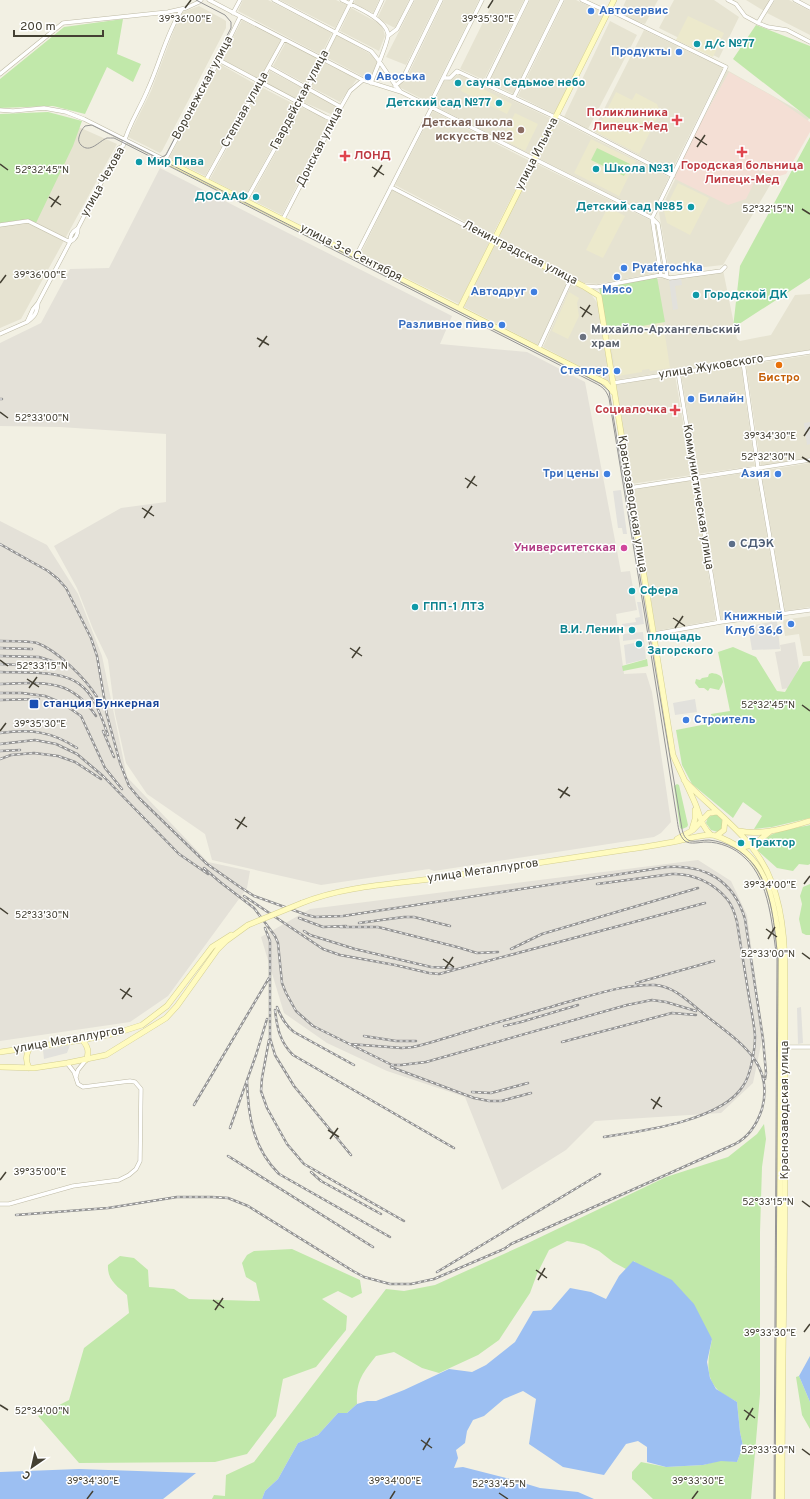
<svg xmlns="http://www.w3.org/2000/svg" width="810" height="1499" font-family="Overpass,sans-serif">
	<rect width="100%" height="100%" fill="#f2f0e3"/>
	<!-- residential -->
	<path fill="#e6e3d1" d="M243,0h25l64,33 -11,22 -83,-44z
		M280,0h56l11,5 -12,23z
		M355,0h24l-6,13 -19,-10z
		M386,0h23l-14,28 -18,-9z
		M415,0h23l-32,65 -20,-8z
		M444,0h35l-51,102 -31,-16 8,-5z
		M494,0h30l-40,80 -24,-11z
		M530,0h29l-46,94 -24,-12z
		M565,0h11l28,13 -50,101 -36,-18z
		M626,0h32l-13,24 -26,-8z
		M674,0h40l25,17 -20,41 -60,-30z
		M746,0h24l-6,11z
		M775,0h14l21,11v24l-43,-22z
		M199,6l24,13 3,2v7l-64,123 -2,2 -32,-16 23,-46 26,-69 6,-10z
		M351,8l31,17 3,11 -6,15 -39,-20z
		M242,20l39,20 -22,40 -37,-21z
		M610,21l27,14 -49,94 -24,-12z
		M644,30l79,38 -52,104 -78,-41z
		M337,35l42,24 -8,22 -45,-24z
		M286,42l33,17 -13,25 -33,-18z
		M323,62l34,17 -17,23 -29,-15z
		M220,64l37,21 -52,91 -36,-18z
		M727,70l83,47 -87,148 -54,6 -10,-58z
		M270,71l34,18 -6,11 -34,-18z
		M458,74l94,45 -19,37 -100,-51 11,-24 7,-1z
		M261,87l35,18 -51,92 -35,-18z
		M309,91l28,15 -4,9 -30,-13z
		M301,107l29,13 -48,95 -32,-16z
		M433,111l97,50 -38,75 -97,-51z
		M0,116l56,1 61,27 -96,175 -21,9z
		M557,119l112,58 -18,38 -113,-57z
		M535,163l115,57 8,53 -60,11 -14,-1 -87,-45z
		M392,190l98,51 -31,63 -99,-49z
		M495,243l73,38 -30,64 -74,-38z
		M723,270l14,69 3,2 31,-6 24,-40 15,-1v56l-195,30 -14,-91 67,-12z
		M572,283l19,11 7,10 12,78 -67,-35z
		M810,355v104l-49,8 -15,-102z
		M741,365l14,101 -58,8 -16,-100z
		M675,375l17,100 -61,9 -15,-99z
		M810,463v144l-25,4 -24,-140z
		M756,471l24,140 -59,8 -23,-139z
		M693,480l23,140 -60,11 -24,-141z
		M810,616v40h-7l-4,-22 -14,2 -2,-16z"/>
	<!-- industrial -->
	<path fill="#e4e1d8" d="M160,168l292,148 -12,28 87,8 58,30 36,190 9,-1 7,39 -21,4 8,60 22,-1 6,19 19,130 -10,11 -7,4 -220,34 -5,-2 -108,16 -109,-25 -7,-26 -58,-40 -21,-31 -11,-49 -7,-54 -15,-31 -16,-41 -23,-42 67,-38 45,-6v-68l-106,-7 -60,-1v-83l41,-20 29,-54 39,-1z
		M0,521l47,24 31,49 24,62 25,121 81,85 42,9 -3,17 -79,108 -38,26 -130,19z
		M795,642l4,25 -9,21 -8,1 -7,-37 6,-1 -1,-6z
		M698,860l33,21 16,34 16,120 -10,48 -32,30 -126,8 -29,29 -64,40 -37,-93 -78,-26 -60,-28 -43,-30 -23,-76 49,-28z"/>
	<!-- education -->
	<path fill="#ece9cc" d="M688,16l36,17 -11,24 -37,-17z
		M466,80l46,24 -5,10 -46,-23z
		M616,92l16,8 4,-7 21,11 3,8 -21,42 -43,-22z
		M515,113l23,11 -13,27 -21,-11v-5z
		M591,139l45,22 -17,35 -45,-23z
		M678,183l31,15 -19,37 -23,-12 -3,-12z
		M608,207l17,9 -22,42 -17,-8z
		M569,292l10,6 -2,5 2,13 -11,23 -16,-8z
		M663,322l7,46 -20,3 -1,-2 -7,1v2l-24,4 1,-2 -1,-7h-3l-7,-35z"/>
	<!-- medical -->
	<path fill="#f4dfd5" d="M729,72l45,25 36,25v10l-24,42 -10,3 -16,-6 -14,28 -18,6 -55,-27 22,-45z"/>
	<!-- green -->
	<path fill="#c1e8aa" d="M123,19l-6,35 24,10 -8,18 -26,-15 -22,47 -32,-8 -53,2v-29l64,-52z
		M756,25l54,21v73l-77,-60z
		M48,112l34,9 -9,25 -37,77 -8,-4 -28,4v-109z
		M810,137v141l-77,50 7,-62z
		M597,148l33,16 -6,12 -33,-16z
		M657,277l8,45 -58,10 -8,-45z
		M733,647l23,10 21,34 8,1 18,-30 7,-1v157l-38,9 -18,2 8,-13 -19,-14 -10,16 -41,-34 -10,-19 -6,-35 36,-7 -1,-9 19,-3 -12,-59z
		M647,659l1,7 -25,5 -1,-5z
		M712,673c6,1 10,2 11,9l-4,8 -9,-2 -2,3 -4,-3h-5l-4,-5 1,-4 4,1 2,-2 6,-1 1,-3z
		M677,784l2,1 9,40 -1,2 -5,2 -2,-1 -6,-42z
		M714,815h3l5,5 1,8 -5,4 -7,-2 -5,-7 2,-6z
		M810,825v39l-2,1 -9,-1 -6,7 -16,-3 -19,-17 -1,-4c12,-17 35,-18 53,-22z
		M810,884v51h-4l-4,-2 -3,-14 3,-15 -2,-8 3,-9z
		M764,1124l2,15 -4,28 -2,65v162l-9,105h-98l-21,-20v-7l9,-10 25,5 37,-2 18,-5 16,2 6,-16 -3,-14 -3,-30c-6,-4 -16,-8 -21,-14 -12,-14 -7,-33 -4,-49l-78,-78 -8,8 -13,-7 -14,-11 -15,-7 -17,-3 -18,9 -12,24 -7,19 -31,47 -21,15 -39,18 -17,-5 -28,-16 -18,4c-14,18 -20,25 -19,48l-10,9h-9l-20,22 -20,8 -20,36 -13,12 -3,8h-50l2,-4 11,1 1,-21 28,-13 132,-173 18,2 31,-6 93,-42 138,-66 62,-20 29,-23z
		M292,1249l68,31 2,13 -10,5 -14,-7 -16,8 25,17 -1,14 -30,37 -33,12 -7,37 -29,38 -32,8 -136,1 -41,-47 31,-16 15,-52 45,-35 -2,-18c-10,-9 -20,-15 -19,-30l12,-9 14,2 14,12 1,17 25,2 15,10 71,2 -4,-18 -10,-6 -4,-14 5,-8 7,-4z
		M799,1376l11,26v27l-8,-14 -6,-38z"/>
	<!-- parking -->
	<path fill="#e2e1dc" d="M681,278l1,7 -7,1 3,23 -5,1 -4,-30z
		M810,422v22l-3,1 -3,-22z
		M621,490l6,44h-4l-1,-6h-4l-5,-37z
		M637,602h4l3,22 -21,3 -1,-3 14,-2 -1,-4 5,-1z
		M777,621l3,28 -28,1 -4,-24z
		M643,632l3,27 -20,5 -2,-19 15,-3 -1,-3 -15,2v-7z
		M695,699l2,13 -22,3 -2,-12z
		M801,1007l2,36 -5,1 -1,-36z
		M70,1045l-3,8 -23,6 -1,-9z"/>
	<!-- water -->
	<path fill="#9cbff2" d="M633,1261l39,19 22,24 18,35 -5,23 3,16 6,11 21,13 3,30 3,14 -6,16 -16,-1 -18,4 -37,2 -19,-5v-15l-9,-6 -12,3 -22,31 -41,-8 -34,-23 7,-45 -13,-8 -19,8 -20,17 -11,4 -6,11 -2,12 -9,7 2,8 -4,10 9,-1 47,12 30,9 38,4 16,7h-332l3,-8 13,-12 20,-36 20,-8 20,-22h9l10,-9 10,-3h9l28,-11 45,-21 23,3 14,-7 29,-23 18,-31 18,-1 19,-22 21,4 15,7 13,-23z
		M810,1356v46l-11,-26z
		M79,1469l117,4 -33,26h-163v-27z"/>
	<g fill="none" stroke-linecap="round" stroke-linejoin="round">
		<defs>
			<path id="street" d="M209,0l154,80 38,12 28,14 223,112 6,6 9,53
				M274,0l97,51c11,12 18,27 29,40
				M342,0c12,6 44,19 46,34 1,7 -14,40 -17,49
				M582,0l26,12
				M728,0l8,4 9,12 13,7 10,4 19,3 23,12
				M795,0l15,8
				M609,10l117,57 -74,151 9,57
				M233,13l7,-13
				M374,17l8,-17
				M758,23l14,-23
				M388,36l9,-7 15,-29
				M219,60l107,57 8,3
				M269,67l72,40
				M0,74l63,-51 105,-11 18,-4 13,-6 2,-2
				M443,78h7l7,-7 98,46
				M486,83l41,-83
				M395,86l7,-6 39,-80
				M514,97l48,-97
				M429,106l53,-106
				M0,110l13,1 31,-3 22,4 18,7 81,41 54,-100 21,-43
				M556,115l117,61
				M206,180l78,-141
				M391,187l102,53
				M246,200l54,-96 52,-104
				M283,219l58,-112 9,-16 13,-11
				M0,225l28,-4 42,21c6,-3 8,-7 8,-14
				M356,256l76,-149
				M583,286l14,1 64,-12 9,3 51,-7 4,-4
				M27,322c8,-6 10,-9 11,-19
				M0,334l27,-12 6,-13 5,-6 32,-61c0,-7 2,-10 8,-14l41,-80 4,-2c5,-21 17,-37 25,-57 12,-26 18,-55 34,-80
				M539,348l32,-69
				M743,362l15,106 25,146
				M678,372l41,250
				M613,383l197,-31
				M629,488l181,-28
				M654,634l67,-12 89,-12
				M785,1047h25
				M76,1077l2,-7 8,-10
				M0,1204h9l64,-18 46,-6 10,-5 7,-6 4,-8 1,-72 -6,-7 -5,-1 -47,6 -5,-3 -4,-12 -7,-9"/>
			<path id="secondary" d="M165,160l441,223 7,9
				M493,240l90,46 16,10 74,459c7,16 15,32 22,48 5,12 6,23 16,32
				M460,308l154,-308
				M684,780c31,33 72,58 88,103 13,35 13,71 13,108 0,27 0,53 0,80 1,142 -3,285 -3,428
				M692,829l3,-10v-9
				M739,831c24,5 49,-4 71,-10
				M716,836l8,-6 1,-11
				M677,839l16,-9 16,-17 8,-1
				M738,846c13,4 23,-8 33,-15
				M302,903c42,-17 92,-19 137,-25 63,-9 127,-19 191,-29 16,-2 32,-5 48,-8 10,-2 21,-6 32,-6 7,0 14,4 20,7 43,21 46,75 51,116l-3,541
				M82,1040c6,6 8,12 4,20
				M0,1052l82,-12 35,-7 25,-8 25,-19 45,-59 19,-12
				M0,1067l34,1 33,-5 39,-8 60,-37 11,-12 40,-56 9,-9 22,-16
				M29,1068c-4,-8 -3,-13 1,-21"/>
		</defs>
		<!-- street casing -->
		<use href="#street" stroke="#bebaa5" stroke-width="4.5"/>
		<!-- secondary casing -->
		<use href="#secondary" stroke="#d4cf91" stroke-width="6"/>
		<!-- street -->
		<use href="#street" stroke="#fff" stroke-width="3.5"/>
		<!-- secondary -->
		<use href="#secondary" stroke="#fffbc0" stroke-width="5"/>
		<!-- tram -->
		<path stroke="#949494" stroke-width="1" d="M154,158h6l6,-3 65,-127v-6l-6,-7 -29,-15
			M774,1499l3,-540c-5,-32 -7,-78 -32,-101 -10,-10 -25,-16 -39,-16 -6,0 -16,3 -21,-1 -6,-5 -7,-15 -8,-22l-29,-184 -39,-237c-3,-8 -6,-11 -14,-15l-481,-245c-3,0 -4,0 -7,0 -8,3 -17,16 -26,7 -2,-2 -3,-5 -2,-8 1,-4 3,-8 6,-11l7,-1 66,33 443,226 8,7 73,438c1,5 3,11 9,12 5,1 12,-1 18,-1 18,2 34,11 45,25 19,26 20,63 24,94l-3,540"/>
		<defs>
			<path id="rail" d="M0,399h2
				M0,544l48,27 10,8 8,9 25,50 6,18 10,59 13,48 9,23 10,12 68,66 33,23 14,9 53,19 8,2 28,-1 324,-49c38,-3 67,14 78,52l18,120 3,34 -1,6
				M0,641c9,0 29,0 37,2 20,7 49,36 60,54
				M0,648l32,1
				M0,656l39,1 26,8
				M0,664l20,1
				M0,672c25,1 66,-3 84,16 11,10 19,33 24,47
				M0,684c42,-1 70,-7 96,32
				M0,693h22l23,3 17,7 19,13 24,52 17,21
				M0,700l39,-1
				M103,731l11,26
				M0,733c30,-4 51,-2 77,15
				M0,744l35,-4 21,4 21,10 26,22 76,78 29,20
				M0,751l20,-1
				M0,759l11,-4 23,-2 24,3 17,6 26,17
				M204,868l16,14 34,26 21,28 3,7 4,40 4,10 10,18 17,15 79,39h9l25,-3 201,-57 25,-5 14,2 30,9
				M597,884l75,-10c20,-1 42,9 55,25 5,6 8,15 10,23 4,25 8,50 12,75 2,12 5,26 6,39 0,13 -4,39 -12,50 -22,35 -101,45 -139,51
				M244,896l79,53 17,6 55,10 34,8 10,1 266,-71
				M299,918l24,9 23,-1
				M359,923l45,-6h10l36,9
				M340,927h38l79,20 20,6 21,-1
				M265,928l5,13v97l5,17 19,31 57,69
				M304,931l6,4 45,14 76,18 22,1
				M511,949l31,-15 156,-46
				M636,983l78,-22
				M277,1007c4,10 8,18 17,25l60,33
				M275,1010c2,18 5,32 18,45l161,93
				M504,1026l17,-4 57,-17
				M364,1036l32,5h20
				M269,1040l-7,38 -1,13 6,17 20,36 17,20 100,57
				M562,1042l110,-29 24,2
				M391,1067l83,31 15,3h12l30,-8
				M247,1081c1,35 6,67 32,93l111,63
				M472,1092l19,1 37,-10
				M194,1105l75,-127
				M230,1128l26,-73 11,-36
				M228,1156l145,91
				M311,1172l10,9 60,33
				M16,1215l92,-7 69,-11h35l16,1 20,8 105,65 11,6 26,7h21l23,-5 70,-30 7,-5 224,-100c14,-7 22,-20 27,-35 13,-48 -26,-69 -58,-95 -14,-11 -30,-28 -49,-29 -31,-1 -61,10 -91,18 -33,10 -66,19 -99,29 -17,5 -34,11 -52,15l-11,1 -53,-4
				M437,1272l163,-98"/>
		</defs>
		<!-- rail casing -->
		<use href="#rail" stroke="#949494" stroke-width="2.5"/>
		<!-- rail -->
		<use href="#rail" stroke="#fff" stroke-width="1" stroke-dasharray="3" stroke-linecap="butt"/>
		<defs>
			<path id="secondary-bridge" d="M248,925l54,-22"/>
		</defs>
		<!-- secondary-bridge casing -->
		<use href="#secondary-bridge" stroke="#d4cf91" stroke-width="6" stroke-linecap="butt"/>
		<!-- secondary-bridge -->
		<use href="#secondary-bridge" stroke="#fffbc0" stroke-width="5"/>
	</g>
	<!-- ticks -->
	<path fill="none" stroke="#444033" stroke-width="1.5" d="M185,8l6,-8M488,8l5,-8M695,137l12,8M697,147l8,-12M0,164l8,6M372,167l12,8M374,177l8,-12M49,197l12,8M51,207l8,-11M802,209l8,5M0,283l6,-8M580,307l12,8M582,317l8,-12M257,338l12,7M259,347l8,-11M0,412l8,6M804,436l6,-9M802,457l8,5M465,478l12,8M467,488l8,-12M142,508l12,8M144,518l8,-12M673,618l12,8M675,628l8,-12M350,648l12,8M352,658l8,-11M0,660l8,6M27,679l12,8M29,688l8,-11M802,705l8,6M0,731l6,-8M558,789l12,7M560,798l8,-11M235,819l12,8M237,829l8,-12M804,884l6,-8M0,908l8,6M766,929l11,8M768,939l7,-12M802,953l8,6M443,959l11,8M445,969l8,-12M120,989l12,8M122,999l8,-11M651,1099l11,8M653,1109l7,-12M328,1130l11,7M330,1139l8,-11M0,1180l6,-8M802,1201l8,6M536,1270l11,8M538,1280l7,-12M213,1300l11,8M215,1310l8,-12M804,1332l6,-8M0,1405l8,5M744,1410l11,8M746,1420l7,-12M421,1440l11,8M802,1449l8,6M423,1450l7,-12M499,1493l9,6M87,1499l6,-8M390,1499l5,-8M692,1499l6,-8"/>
	<!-- markers -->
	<g fill="#3f7fe0" stroke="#fff" stroke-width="1.5">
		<circle cx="591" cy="11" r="4"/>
		<circle cx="679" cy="52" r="4"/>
		<circle cx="368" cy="77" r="4"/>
		<circle cx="624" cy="268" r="4"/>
		<circle cx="617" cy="277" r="4"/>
		<circle cx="534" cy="292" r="4"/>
		<circle cx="502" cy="325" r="4"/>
		<circle cx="617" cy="371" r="4"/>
		<circle cx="691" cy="399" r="4"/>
		<circle cx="607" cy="474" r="4"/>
		<circle cx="778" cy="474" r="4"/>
		<circle cx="791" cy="624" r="4"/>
		<circle cx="686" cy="720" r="4"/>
	</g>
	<g fill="#0f9aa8" stroke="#fff" stroke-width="1.5">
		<circle cx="697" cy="44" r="4"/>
		<circle cx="458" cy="83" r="4"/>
		<circle cx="499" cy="103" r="4"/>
		<circle cx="139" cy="162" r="4"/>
		<circle cx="596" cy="169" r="4"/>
		<circle cx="256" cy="197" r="4"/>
		<circle cx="691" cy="207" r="4"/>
		<circle cx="696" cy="295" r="4"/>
		<circle cx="632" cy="591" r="4"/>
		<circle cx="415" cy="607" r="4"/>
		<circle cx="632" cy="630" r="4"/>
		<circle cx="639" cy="644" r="4"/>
		<circle cx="741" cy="843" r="4"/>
	</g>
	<g fill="#e0444e" stroke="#fff" stroke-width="1.5">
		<path d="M675 114h4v4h4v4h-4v4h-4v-4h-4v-4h4z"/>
		<path d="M740 146h4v4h4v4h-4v4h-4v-4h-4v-4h4z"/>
		<path d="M343 150h4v4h4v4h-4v4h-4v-4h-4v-4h4z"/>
		<path d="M673 404h4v4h4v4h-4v4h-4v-4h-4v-4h4z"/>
	</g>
	<circle fill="#8d6e63" stroke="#fff" stroke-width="1.5" cx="521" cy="130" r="4"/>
	<circle fill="#6b7280" stroke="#fff" stroke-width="1.5" cx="583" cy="337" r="4"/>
	<circle fill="#e8710a" stroke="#fff" stroke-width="1.5" cx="779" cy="365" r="4"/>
	<circle fill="#5c6f8a" stroke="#fff" stroke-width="1.5" cx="732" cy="544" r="4"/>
	<circle fill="#d1479c" stroke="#fff" stroke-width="1.5" cx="624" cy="548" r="4"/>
	<rect fill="#1a4fb4" stroke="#fff" stroke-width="1.5" x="29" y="699" width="10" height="10" rx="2"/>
	<g text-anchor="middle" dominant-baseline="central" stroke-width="3" stroke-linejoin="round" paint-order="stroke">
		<!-- shop labels -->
		<g font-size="12" font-weight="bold" fill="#366cbe" stroke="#fff" text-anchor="end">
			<text x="599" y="11" text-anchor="start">Автосервис</text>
			<text x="671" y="52">Продукты</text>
			<text x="376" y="77" text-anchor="start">Авоська</text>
			<text x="632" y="268" text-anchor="start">Pyaterochka</text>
			<text x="617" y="290" text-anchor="middle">Мясо</text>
			<text x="526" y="292">Автодруг</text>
			<text x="494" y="325">Разливное пиво</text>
			<text x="609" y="371">Степлер</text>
			<text x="699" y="399" text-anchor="start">Билайн</text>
			<text x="599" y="474">Три цены</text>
			<text x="770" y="474">Азия</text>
			<text x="783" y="617">Книжный<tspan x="783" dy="14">Клуб 36,6</tspan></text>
			<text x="694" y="720" text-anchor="start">Строитель</text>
		</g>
		<!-- culture labels -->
		<g font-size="12" font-weight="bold" fill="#0d838f" stroke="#fff" text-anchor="start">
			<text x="705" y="44">д/с №77</text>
			<text x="466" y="83">сауна Седьмое небо</text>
			<text x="491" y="103" text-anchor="end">Детский сад №77</text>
			<text x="147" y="162">Мир Пива</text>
			<text x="604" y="169">Школа №31</text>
			<text x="248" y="197" text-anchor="end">ДОСААФ</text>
			<text x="683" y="207" text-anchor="end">Детский сад №85</text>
			<text x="704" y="295">Городской ДК</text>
			<text x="640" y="591">Сфера</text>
			<text x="423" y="607">ГПП-1 ЛТЗ</text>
			<text x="624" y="630" text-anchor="end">В.И. Ленин</text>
			<text x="647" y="637">площадь<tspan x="647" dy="14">Загорского</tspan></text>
			<text x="749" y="843">Трактор</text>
		</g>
		<!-- street labels -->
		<g font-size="12" fill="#444033" stroke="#fff">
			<text transform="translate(203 88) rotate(-62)">Воронежская улица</text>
			<text transform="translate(300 100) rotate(-62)">Гвардейская улица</text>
			<text transform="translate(245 110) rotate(-61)">Степная улица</text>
			<text transform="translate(320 147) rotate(-63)">Донская улица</text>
			<text transform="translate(537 154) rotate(-63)">улица Ильича</text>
			<text transform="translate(103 182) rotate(-61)">улица Чехова</text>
			<text transform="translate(351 253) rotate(27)">улица 3-е Сентября</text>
			<text transform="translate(520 253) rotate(27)">Ленинградская улица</text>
			<text transform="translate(711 367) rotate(-9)">улица Жуковского</text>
			<text transform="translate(698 497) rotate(81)">Коммунистическая улица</text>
			<text transform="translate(632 504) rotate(81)">Краснозаводская улица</text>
			<text transform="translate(483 871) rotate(-8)">улица Металлургов</text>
			<text transform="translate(69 1040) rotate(-10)">улица Металлургов</text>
			<text transform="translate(785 1110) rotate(-90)">Краснозаводская улица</text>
		</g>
		<!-- health labels -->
		<g font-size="12" font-weight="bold" fill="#be3a42" stroke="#fff" text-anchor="end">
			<text x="668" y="113">Поликлиника<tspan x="668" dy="14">Липецк-Мед</tspan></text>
			<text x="354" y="156" text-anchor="start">ЛОНД</text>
			<text x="742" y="166" text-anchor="middle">Городская больница<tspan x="742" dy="14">Липецк-Мед</tspan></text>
			<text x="667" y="410">Социалочка</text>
		</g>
		<!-- education labels -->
		<g font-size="12" font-weight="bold" fill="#785e54" stroke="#fff" text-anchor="end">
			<text x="513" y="123">Детская школа<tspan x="513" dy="14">искусств №2</tspan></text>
		</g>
		<!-- worship labels -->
		<g font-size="12" font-weight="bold" fill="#5b616d" stroke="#fff" text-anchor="start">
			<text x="591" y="330">Михайло-Архангельский<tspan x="591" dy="14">храм</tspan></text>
		</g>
		<!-- food labels -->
		<g font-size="12" font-weight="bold" fill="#c56008" stroke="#fff">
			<text x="779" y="378">Бистро</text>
		</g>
		<!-- service labels -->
		<g font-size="12" font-weight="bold" fill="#4e5e75" stroke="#fff" text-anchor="start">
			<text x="740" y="544">СДЭК</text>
		</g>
		<!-- hotel labels -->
		<g font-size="12" font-weight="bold" fill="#b23c85" stroke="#fff" text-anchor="end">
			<text x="616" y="548">Университетская</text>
		</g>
		<!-- transit labels -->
		<g font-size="12" font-weight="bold" fill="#164399" stroke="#fff" text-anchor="start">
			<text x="43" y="704">станция Бункерная</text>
		</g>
	</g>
	<g font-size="10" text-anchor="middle" fill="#444033" stroke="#fff" stroke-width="3" stroke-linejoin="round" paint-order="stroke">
		<text x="185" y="22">39°36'00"E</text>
		<text x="488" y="22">39°35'30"E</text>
		<text x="42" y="173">52°32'45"N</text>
		<text x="768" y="212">52°32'15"N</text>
		<text x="40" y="278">39°36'00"E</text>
		<text x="42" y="421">52°33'00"N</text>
		<text x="770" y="439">39°34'30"E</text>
		<text x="768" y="460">52°32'30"N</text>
		<text x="42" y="669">52°33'15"N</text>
		<text x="768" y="708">52°32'45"N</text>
		<text x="40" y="727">39°35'30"E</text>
		<text x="770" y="888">39°34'00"E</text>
		<text x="42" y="918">52°33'30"N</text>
		<text x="768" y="957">52°33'00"N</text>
		<text x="40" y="1175">39°35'00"E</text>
		<text x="768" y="1205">52°33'15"N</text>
		<text x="770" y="1336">39°33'30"E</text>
		<text x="42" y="1414">52°34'00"N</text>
		<text x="768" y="1453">52°33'30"N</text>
		<text x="93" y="1484">39°34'30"E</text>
		<text x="395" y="1484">39°34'00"E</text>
		<text x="698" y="1484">39°33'30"E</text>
		<text x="499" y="1487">52°33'45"N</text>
	</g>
	<!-- north arrow -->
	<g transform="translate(32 1467) rotate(214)" stroke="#ffffff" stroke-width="3" paint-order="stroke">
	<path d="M0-3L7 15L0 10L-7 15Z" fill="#444033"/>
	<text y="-6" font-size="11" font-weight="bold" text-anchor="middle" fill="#444033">С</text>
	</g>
	<!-- scale -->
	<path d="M14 30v6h89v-6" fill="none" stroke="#444033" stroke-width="2"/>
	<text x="20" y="30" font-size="12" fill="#444033" stroke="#ffffff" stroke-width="3" paint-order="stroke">200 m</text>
</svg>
